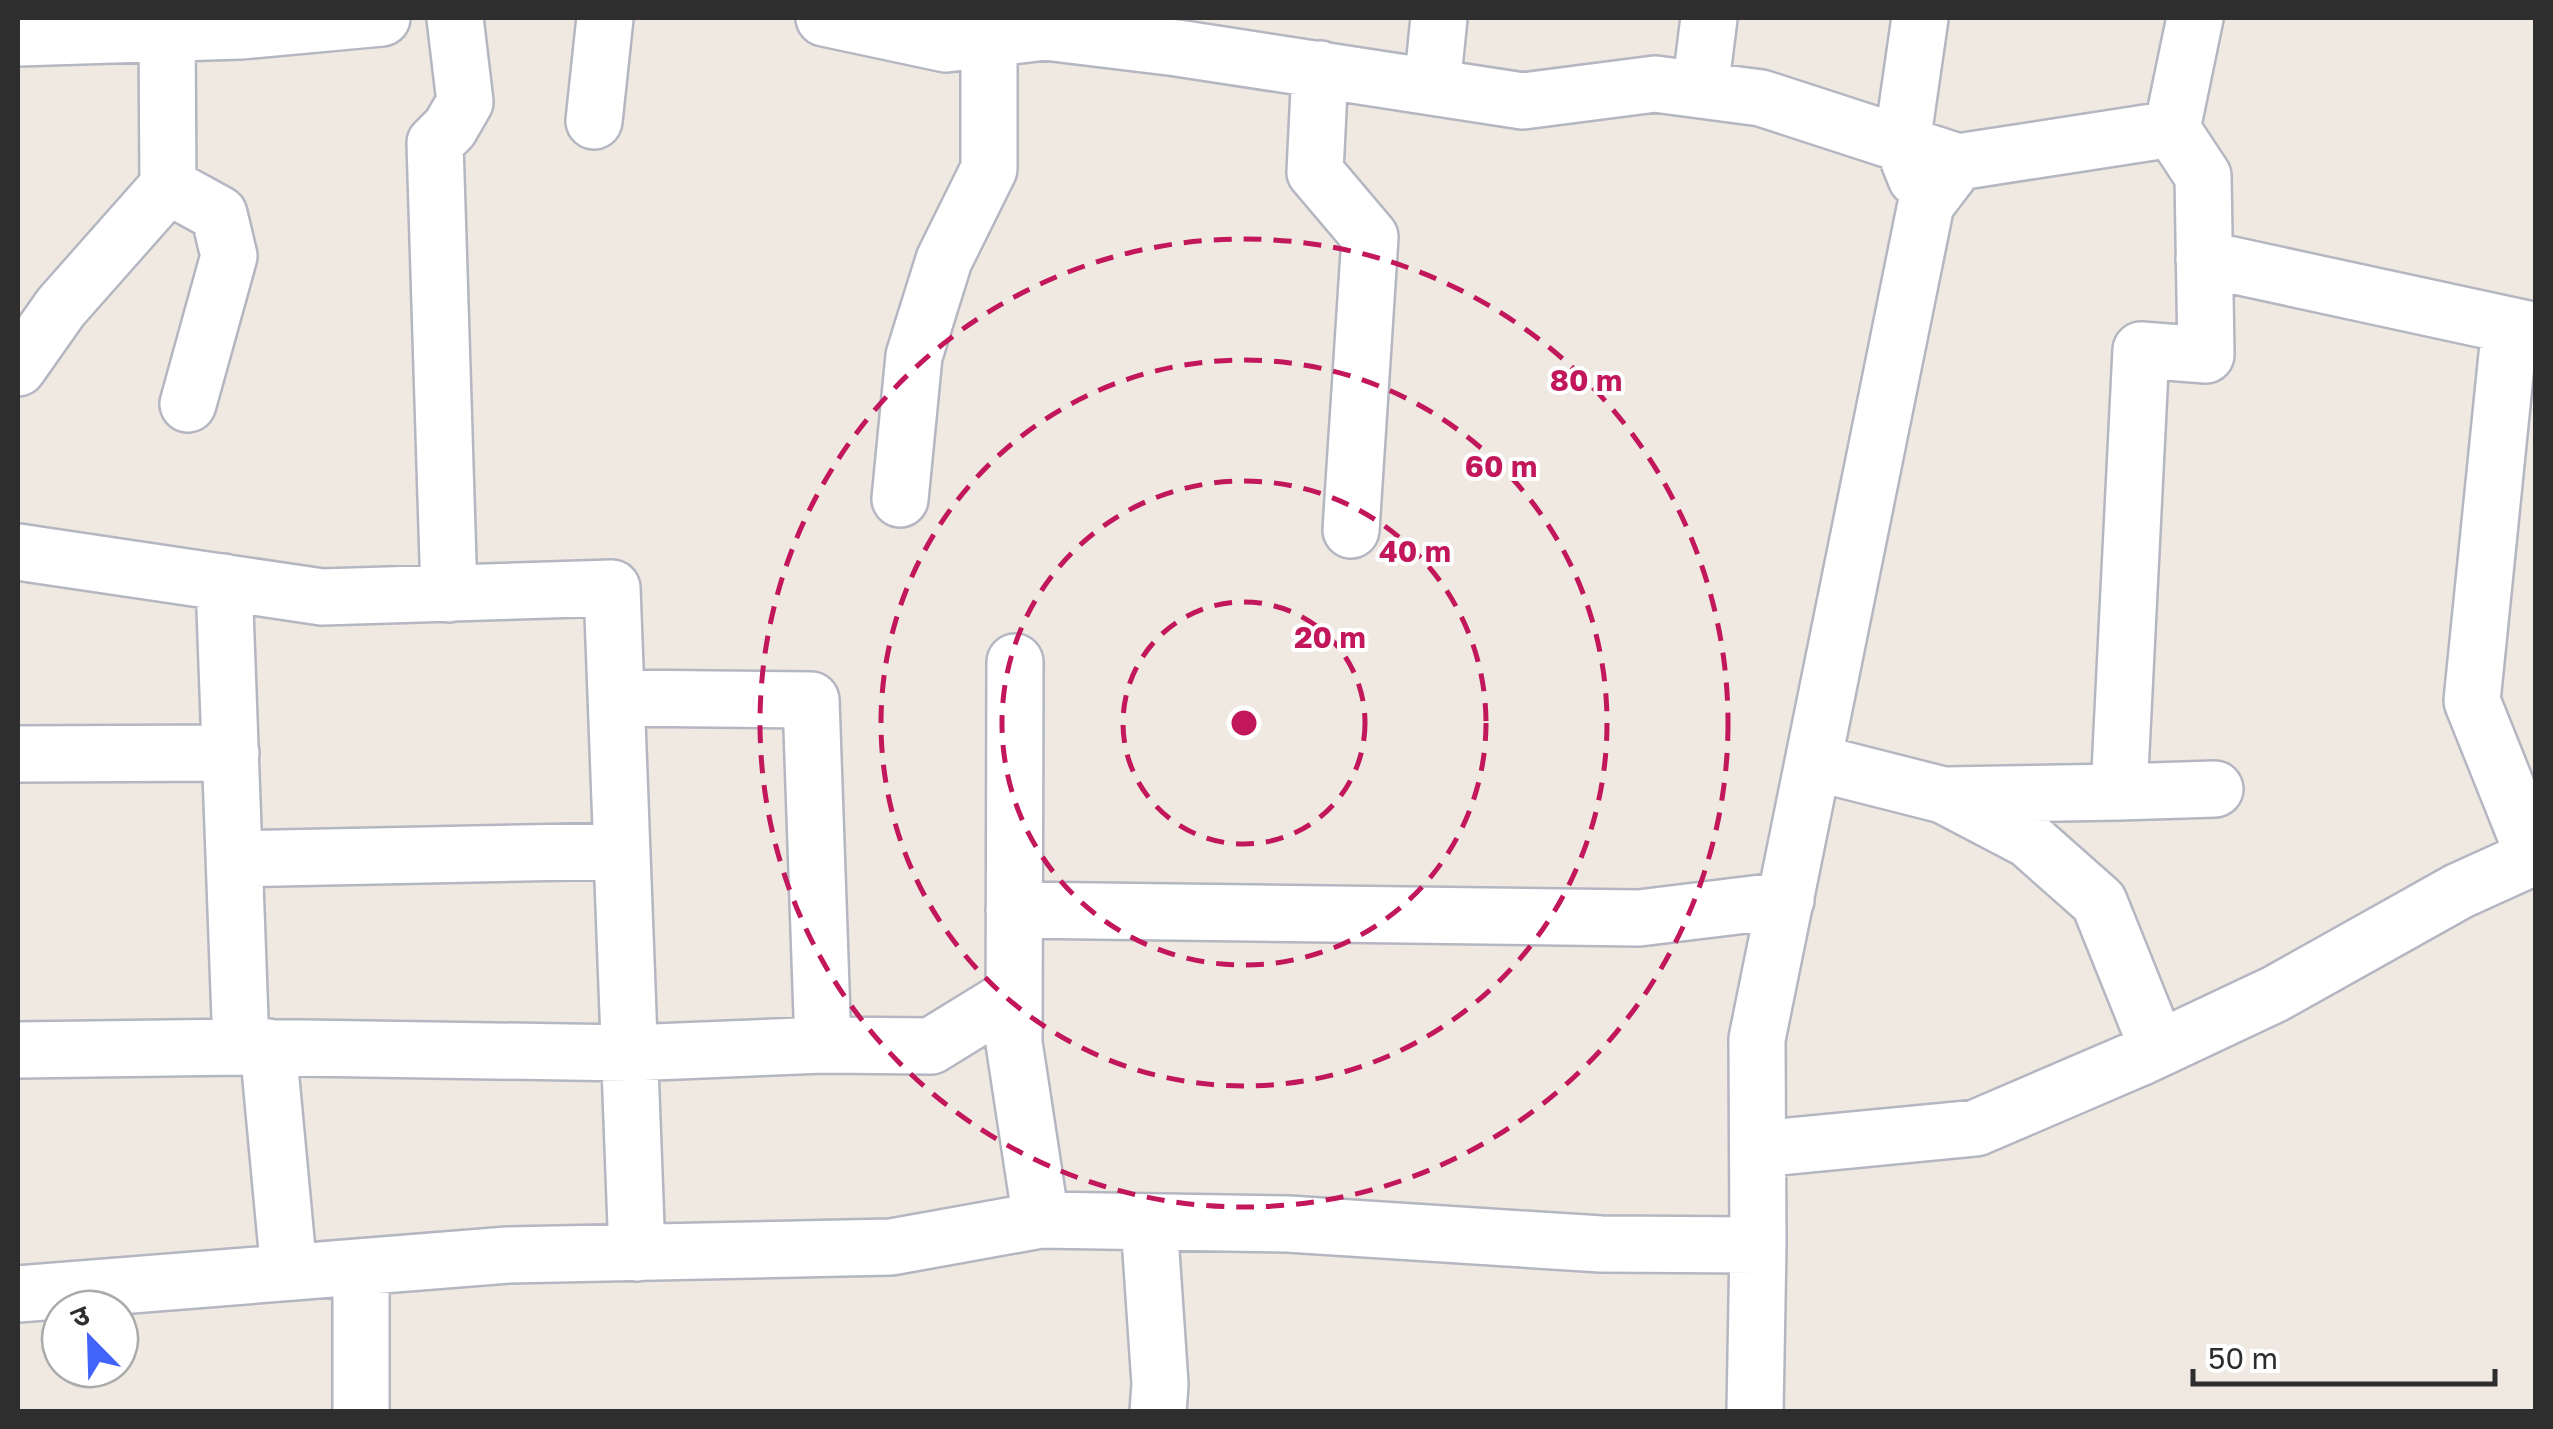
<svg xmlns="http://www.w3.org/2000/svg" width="2553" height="1429" font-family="'Golos Text','Noto Sans Devanagari',sans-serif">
	<rect width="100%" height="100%" fill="#efe9e1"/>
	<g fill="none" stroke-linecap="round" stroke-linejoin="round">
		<defs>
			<path id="minor" d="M824,18l122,26 99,-12 132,16 346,53 132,-17 106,14 197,64
				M18,38l223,-7 141,-13
				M1320,69l-5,103 55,65 -19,293
				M1432,87l7,-69
				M1700,90l9,-72
				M594,121l11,-103
				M2172,129l31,47 3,179 -65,-5 -22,442 96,-3
				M1916,178l-14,-35 18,-125
				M168,186l51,28 10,42 -41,148
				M2204,259l332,72
				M2510,325l-38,376 62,155
				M18,368l43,-61 107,-121 -1,-153
				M900,499l14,-143 30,-96 45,-91v-130
				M18,552l304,45 290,-9 25,665
				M224,582l17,465
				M449,594l-14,-451 15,-15 15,-26 -10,-84
				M1015,662l-1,381 27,177
				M18,754l213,-1
				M1813,762l130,33 86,45 70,62 59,147
				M1946,795l173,-3
				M235,859l387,-8
				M1014,910l625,8 147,-18
				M823,1045l108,1 83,-51
				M268,1047l21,225
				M18,1050l223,-3 389,6 193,-8 -12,-345 -194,-2
				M1758,1149l218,-21 163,-70 136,-64 184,-103 77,-35
				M1149,1222l11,162 -2,28
				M361,1267v145
				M18,1294l490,-39 383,-8 150,-27 247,4 313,20 157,1
				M1755,1412l3,-167 -1,-206 169,-835 32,-42 214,-33 23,-111"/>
		</defs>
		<!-- minor casing -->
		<use href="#minor" stroke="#b4b7c1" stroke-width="60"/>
		<!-- minor -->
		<use href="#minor" stroke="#fff" stroke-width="55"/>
	</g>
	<!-- distance rings -->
	<g fill="none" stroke="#c2185b" stroke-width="5" stroke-dasharray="18 12">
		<circle cx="1244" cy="723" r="121"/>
		<circle cx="1244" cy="723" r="242"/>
		<circle cx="1244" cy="723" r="363"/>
		<circle cx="1244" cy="723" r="484"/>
	</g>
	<circle cx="1244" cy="723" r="15" fill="#c2185b" stroke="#fff" stroke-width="5"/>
	<g font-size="30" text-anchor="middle" font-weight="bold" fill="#c2185b" stroke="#fff" stroke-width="8" stroke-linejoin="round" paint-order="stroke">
		<text x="1586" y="391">80 m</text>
		<text x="1501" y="477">60 m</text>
		<text x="1415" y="562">40 m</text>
		<text x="1330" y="648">20 m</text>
	</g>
	<!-- border -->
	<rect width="2553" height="1429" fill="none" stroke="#2e2e2e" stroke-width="40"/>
	<!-- north arrow -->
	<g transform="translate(90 1339) rotate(337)"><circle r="48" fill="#ffffff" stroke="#ababab" stroke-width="2.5"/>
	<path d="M0-8L18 38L0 25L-18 38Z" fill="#4264fb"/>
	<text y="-15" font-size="28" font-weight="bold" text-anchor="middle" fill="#2e2e2e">उ</text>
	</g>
	<!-- scale -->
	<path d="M2193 1369v15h302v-15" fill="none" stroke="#2e2e2e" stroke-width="5"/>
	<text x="2208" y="1369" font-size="30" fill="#2e2e2e" stroke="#ffffff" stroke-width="8" paint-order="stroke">50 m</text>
</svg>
